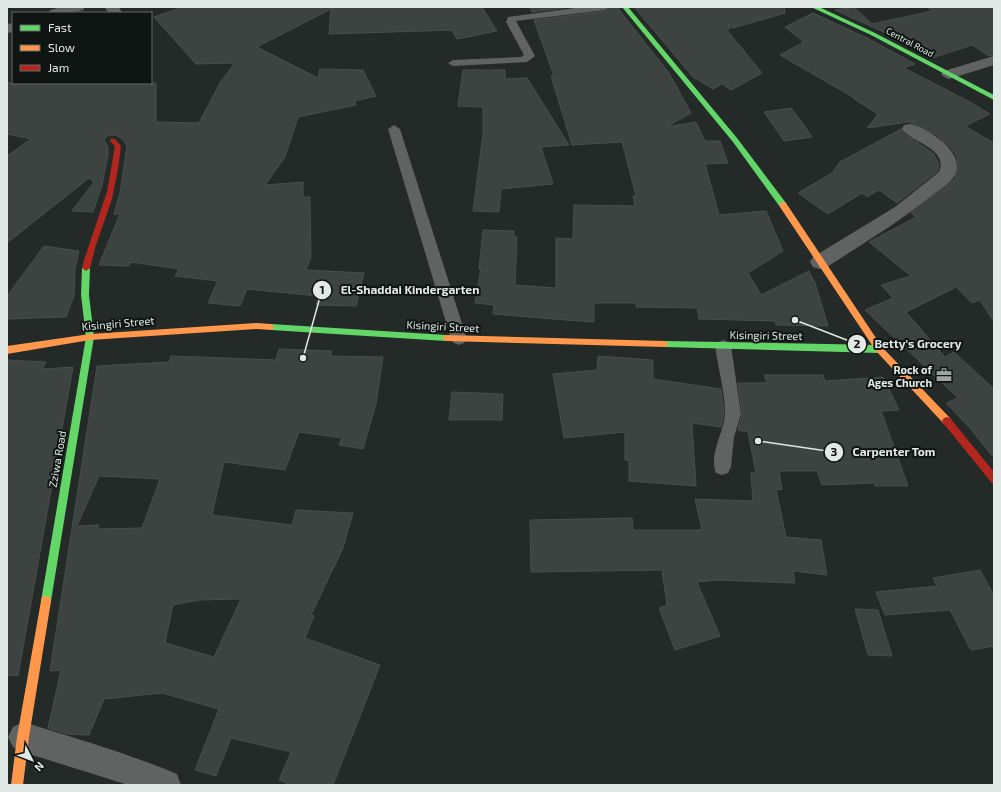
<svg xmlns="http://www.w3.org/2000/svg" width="1001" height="792" font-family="'Exo 2',sans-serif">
	<rect width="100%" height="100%" fill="#242a27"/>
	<!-- building -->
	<path fill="#3d4341" stroke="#484e4c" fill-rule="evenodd" d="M183,7h299l15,24 -40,8 -5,-9 -123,4 2,-25 -74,38 61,31 2,-9 43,1 13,26 -21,5 1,4 -58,12 -13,40 -20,28 38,-3v15h7l1,60 -5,13 58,3 -8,33 -40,-1 2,-9 -71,-7 -7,17 -32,-3 10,-22 -43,-5 4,-7 -48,-7 -2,4 -30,-1 21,-51h-6l6,-21 7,-47 -4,-6 -7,-5 -9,1 -3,4 4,7v8l-6,30 -9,27 -21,-1 22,-29 -5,-4 -82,65v-87l24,-17 -24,-5v-51h149v39l43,1 22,-42 14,-18 -39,1 -42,-47z
		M530,7h41l-39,5z
		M611,7h6l52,66 22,40 -25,14 30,-5 9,19h15l8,22 -23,1 14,51 47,-4 17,40 -35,22 13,22 48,-24 6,12 13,43 -52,-1 -1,-4 -76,-2 -2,-11 -61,-1v-4h-42v19l-42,-3 -59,-5 1,-9 -19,-2 6,-34h-2l4,-39 31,1v6h3l-2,48 41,3v-50l17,1 1,-34 61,1 -2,-10h3l-14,-54 -50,3 -21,-69h3l-20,-56 71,-9z
		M634,7h150l1,6 -52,15 -5,-4 3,4 -4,2 35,43 -31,17 -9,-6 -9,5 -20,-12z
		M854,7l18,17 60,-13 -5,-4h67v48l-5,1 -17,-11 -40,13 -53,-28 -44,-20z
		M813,13l54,25 48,26 -11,4 68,35 18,11 -25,12 29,17v179l-14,-22 -8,3 -16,-16 -50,25 39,45 9,-5 40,37v69l-25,-31 -23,-24 12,-5 -93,-88 28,-12 -12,-13 30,-9 -42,-34 47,-25 -5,-4 44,-35 3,-11 -1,-10 -5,-8 -16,-14 -25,-12 4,-2 -48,7 11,-14 -24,-15h2l-76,-44 24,-13 -19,-15z
		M463,70h42v9l22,-1 42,67 -28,2 12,37 -52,5 -2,23 -26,-1 10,-77v-27l-25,-1z
		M791,108l10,13 11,16 -28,4 -20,-29z
		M901,129l5,6 27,18 6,11 -1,7 -41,32 -18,-13 -12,7 -5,-4 -34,21 -30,-21 34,-20 8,-11z
		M44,246l35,5 -4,18 -1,27 -8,21 -59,2v-23z
		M279,349l53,2 -2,5 53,1 -7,47 -13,45 -24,-4 3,-7 -43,-6 -14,38 -61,-8 -12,53 80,10 4,-15 57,3 -10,35 -32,67 3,1 -9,22 75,27 -47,120h-42l-12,-5 12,-28 -60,-14 -15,38 -21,-6 24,-61 -57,-16 -58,6 -15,36 -22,-1 -19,-6 13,-58 -11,1 47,-305 72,-4 2,-6 105,4zM99,476l61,3 -18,49 -45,1 2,-4 -22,1zM241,599l-27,58 -49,-14 8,-38 26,-5z
		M598,356l55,4v19l68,10 3,24 -3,14 -29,-4 4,63 -67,-5v-20l-4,-1v-28l-61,6 -11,-64 44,-4z
		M7,360l39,2 -4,7 31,-2 -55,309 -11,-1z
		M764,375h59l2,6 58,-4 16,33 -18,1 27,75h-33l-1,-3 -52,2 -5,-14h-38l3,19 -6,-1 10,48 35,3 6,35 -34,-4 2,12 -79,-3 -19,2 23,54 -45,14 -16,-42 8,-3 -5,-35 -131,2 -1,-52 102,-2 1,12h69l-7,-31 58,2 -2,-28h5l-8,-41 -10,-2 4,-16 -4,-31h29z
		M452,392l51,2 -1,26h-53z
		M980,570l14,25v51l-23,4 -21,-40 -65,5 -9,-23 61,-6 -4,-8z
		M855,609l23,1 14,46 -24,-1z"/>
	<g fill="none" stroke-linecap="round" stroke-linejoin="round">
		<!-- lane -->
		<path fill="#606362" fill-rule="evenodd" d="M582,7h28l-5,3 -89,11 19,35 -8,6 -74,4 -5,-3 5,-3 68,-3 3,-2 -18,-33 2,-5z
			M394,125l6,4 67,210 -3,4 -5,2 -5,-2 -3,-4 -63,-210z
			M723,340l5,2 3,4 10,68 -7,23 -3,30 -3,6 -6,2 -6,-2c-8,-19 9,-42 9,-60 0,-21 -7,-46 -10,-67l3,-4z"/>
		<!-- street -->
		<path fill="#606362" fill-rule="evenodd" d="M62,7h23l-2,3 -12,3h-23l2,-3z
			M105,7h14l3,6h-14z
			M13,23v9l-6,1v-9z
			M994,56v9l-45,14 -5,-2 -3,-3 3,-3z
			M910,124c19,5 56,28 45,51 -4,7 -13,13 -20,18 -34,28 -71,50 -108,74l-7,2 -7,-2 -3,-5 3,-5 82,-50 44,-35c10,-24 -28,-29 -37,-43l2,-4z
			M23,722c52,16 104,31 154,52l4,11h-53l-105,-33 -10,-5 -5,-10 5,-10z"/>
		<!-- fast -->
		<path fill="#63d668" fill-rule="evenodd" d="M622,7h6l109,131 49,65v4h-6l-47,-65z
			M811,7h8l56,26 119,62v5l-123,-65z
			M86,265l4,3 -1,27 5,42 -43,264 -1,4 -4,1 -4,-1 -1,-4 45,-264 -5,-42 1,-27z
			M271,324l175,11 4,3 -4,3 -175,-11 -4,-3z
			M665,341l214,4 3,2 1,2 -1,2 -3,2 -214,-6 -4,-3z"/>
		<!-- slow -->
		<path fill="#ff974d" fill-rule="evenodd" d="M783,202l3,1 96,144 68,71 2,3 -2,3 -3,1 -3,-1 -68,-73 -96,-144v-4z
			M257,323l14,1 4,3 -4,3 -14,-1 -167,11 -83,14v-8l83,-12z
			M446,335l219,6 4,3 -4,3 -219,-6 -4,-3z
			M46,596l4,1 1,4 -22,136 -6,48h-12l6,-48 24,-136 1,-4z"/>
		<!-- jam -->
		<path fill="#b3261e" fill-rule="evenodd" d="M111,139h4l6,7 -3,23 -6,30 -16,46 -6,23 -4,3 -4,-3 2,-8 23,-68 8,-46 -5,-5z
			M947,417l3,1 44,54v12l-3,-2 -47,-58 -2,-3 2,-3z"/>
	</g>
	<!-- icons -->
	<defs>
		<symbol id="office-bare" viewBox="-9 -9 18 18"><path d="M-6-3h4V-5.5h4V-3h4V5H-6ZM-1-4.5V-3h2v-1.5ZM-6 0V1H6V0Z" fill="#9ea6a2" stroke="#0e1512" stroke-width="2.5" paint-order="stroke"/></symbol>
	</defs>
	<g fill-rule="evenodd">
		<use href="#office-bare" x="933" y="364" width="22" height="22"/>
	</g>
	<g text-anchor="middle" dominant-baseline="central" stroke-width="4" stroke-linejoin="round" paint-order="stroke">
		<!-- far-street labels -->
		<g font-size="9" fill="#e0e9e5" stroke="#0e1512">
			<text transform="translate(910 42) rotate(28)">Central Road</text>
		</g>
		<!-- street labels -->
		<g font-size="11" fill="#e0e9e5" stroke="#0e1512">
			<text transform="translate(118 323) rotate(-5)">Kisingiri Street</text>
			<text transform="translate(443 326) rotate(3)">Kisingiri Street</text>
			<text transform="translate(766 335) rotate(1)">Kisingiri Street</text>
			<text transform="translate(57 459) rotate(-80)">Zziwa Road</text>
		</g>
		<!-- poi labels -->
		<g font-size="11" font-weight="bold" fill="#e0e9e5" stroke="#0e1512" text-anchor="end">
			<text x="932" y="369">Rock of<tspan x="932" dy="13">Ages Church</tspan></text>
		</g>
	</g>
	<!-- callouts -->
	<path fill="none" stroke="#e0e9e5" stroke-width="1.5" d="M303 358L322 290M795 320L857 344M758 441L834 452"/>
	<g fill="#e0e9e5" stroke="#0e1512" stroke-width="1.5">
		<circle cx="303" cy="358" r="4"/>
		<circle cx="795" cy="320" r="4"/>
		<circle cx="758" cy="441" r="4"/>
		<circle cx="322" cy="290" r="10"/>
		<circle cx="857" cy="344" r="10"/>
		<circle cx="834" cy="452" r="10"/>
	</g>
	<g font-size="12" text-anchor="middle" font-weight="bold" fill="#111">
		<text x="322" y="294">1</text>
		<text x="857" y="348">2</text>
		<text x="834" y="456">3</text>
	</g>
	<g font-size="12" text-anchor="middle" font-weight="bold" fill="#e0e9e5" stroke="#0e1512" stroke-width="4" stroke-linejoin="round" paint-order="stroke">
		<text x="410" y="294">El-Shaddai Kindergarten</text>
		<text x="918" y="348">Betty's Grocery</text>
		<text x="894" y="456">Carpenter Tom</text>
	</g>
	<!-- border -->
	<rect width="1001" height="792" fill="none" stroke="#e0e9e5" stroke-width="16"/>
	<!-- legend -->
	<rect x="12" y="12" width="140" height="72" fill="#0e1512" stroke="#626a66"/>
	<rect x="20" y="25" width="20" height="6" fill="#63d668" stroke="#626a66"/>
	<text x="48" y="32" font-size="12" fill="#e0e9e5">Fast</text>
	<rect x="20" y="45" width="20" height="6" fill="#ff974d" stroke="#626a66"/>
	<text x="48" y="52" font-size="12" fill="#e0e9e5">Slow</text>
	<rect x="20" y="65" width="20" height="6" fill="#b3261e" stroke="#626a66"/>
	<text x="48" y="72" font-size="12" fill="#e0e9e5">Jam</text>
	<!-- north arrow -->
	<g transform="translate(32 760) rotate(132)" stroke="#0e1512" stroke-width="3" paint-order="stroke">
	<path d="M0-3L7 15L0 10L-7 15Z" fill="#e0e9e5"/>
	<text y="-6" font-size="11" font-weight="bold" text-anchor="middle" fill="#e0e9e5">N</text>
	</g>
</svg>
